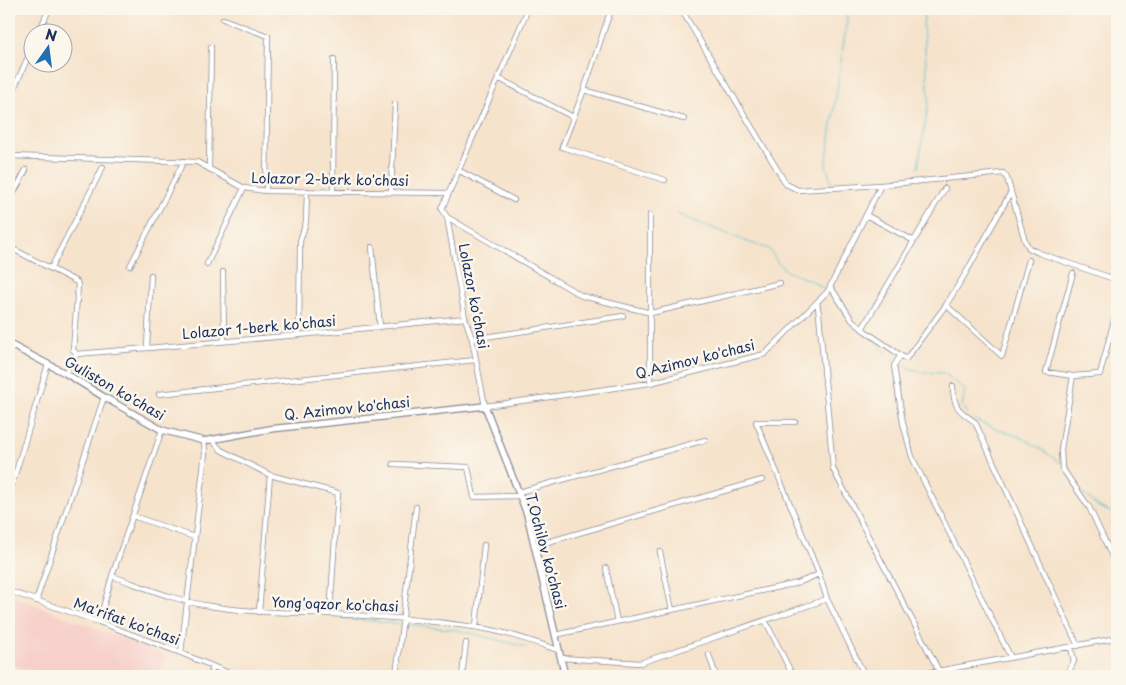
<svg xmlns="http://www.w3.org/2000/svg" width="1126" height="685" font-family="'Playpen Sans',sans-serif">
	<rect width="100%" height="100%" fill="#fbf7ec"/>
	<filter id="ink" filterUnits="userSpaceOnUse"><feTurbulence type="fractalNoise" baseFrequency=".02" numOctaves="2"/><feDisplacementMap in="SourceGraphic" scale="10" xChannelSelector="R" yChannelSelector="G"/><feConvolveMatrix kernelMatrix="1 2 1 2 8 2 1 2 1" color-interpolation-filters="sRGB"/></filter>
	<filter id="wash" filterUnits="userSpaceOnUse"><feTurbulence type="fractalNoise" baseFrequency=".0096" numOctaves="4" result="noise"/><feDisplacementMap in="SourceGraphic" scale="20" xChannelSelector="R" yChannelSelector="G"/><feGaussianBlur stdDeviation="1.12" result="paint"/><feColorMatrix in="noise" values="0 0 0 0 0 0 0 0 0 0 0 0 0 0 0 0 0 1.4 0 .05"/><feComposite in="paint" operator="in"/></filter>
	<g filter="url(#wash)">
		<rect width="100%" height="100%" fill="#f6e3cc"/>
		<!-- built -->
		<path fill="#f7d0ca" d="M9,595l156,60 -7,21h-111l-38,-13z"/>
		<g fill="none" stroke-linecap="round" stroke-linejoin="round">
			<!-- stream -->
			<path stroke="#56c2cf" stroke-width="1" d="M918,168l11,-68 -6,-74 2,-17
				M832,184l-6,-18 21,-146 -1,-11
				M677,214l71,28 21,7 9,14 10,9 26,10 10,7
				M828,292l21,27
				M851,322l5,6 18,12 19,19
				M901,365l20,7 23,1 21,17 -3,17 5,6
				M974,419c15,9 32,12 48,19 14,7 26,16 37,24
				M1066,468l12,20
				M1080,491l19,16 18,8
				M343,618l57,6
				M404,624l53,6 69,17"/>
		</g>
	</g>
	<g filter="url(#ink)">
		<g fill="none" stroke-linecap="round" stroke-linejoin="round">
			<defs>
				<path id="street" d="M528,9l-86,200 5,8 18,101 7,21 13,67 165,-23 115,-29 63,-63 53,-106
					M611,9l-27,81 -22,57 103,33
					M681,9l105,175 12,6 83,-5 122,-12 4,5 18,63 4,7 10,5 78,27
					M223,19l45,17 -2,155
					M39,32l10,-23
					M498,78l75,39
					M584,90l100,29
					M9,100l23,-52
					M9,156l188,6 47,26 22,3 182,2
					M209,169l2,-122
					M458,170l56,30
					M333,191l1,-132
					M391,192l4,-88
					M9,202l17,-32
					M650,215v168
					M866,215l48,26
					M447,217l135,79 69,17 129,-30
					M9,247l68,35 1,3 -5,65 4,4
					M372,247l8,80
					M207,264l37,-76
					M130,266l54,-105
					M51,268l52,-101
					M223,272l1,69
					M1073,273l-27,99 27,4 27,-2 17,-65
					M830,286l22,34 13,11 41,28 40,-54 21,-34 44,-79
					M817,302l2,12 14,155 106,202
					M946,305l56,51 27,-96
					M862,329l83,-141
					M299,335l1,-94 6,-19 1,-31
					M472,339l151,-23
					M147,347l4,-72
					M900,356l-6,10 9,57 9,34 99,201
					M65,373l12,-19 222,-19 166,-17
					M1073,376l-12,73 1,19 27,39 28,60
					M953,386c0,21 6,25 22,36l103,224
					M159,394l316,-34
					M795,422h-39l63,152
					M212,440l9,10 49,25 68,18 -8,121
					M393,464l75,3 6,30 46,-1
					M519,492l186,-52
					M9,495l39,-131
					M133,516l61,21
					M534,546l228,-66
					M660,552l12,58
					M606,568l11,54
					M112,576c32,11 64,25 98,30 40,7 80,6 121,8 48,2 96,6 143,13 29,4 57,14 84,23
					M9,591l90,31 82,31 55,23
					M36,601l68,-204
					M259,612l11,-137
					M765,620l28,56
					M99,622l13,-46 50,-146
					M476,627l8,-82
					M555,635l243,-52 21,-9 8,25 38,77
					M181,653l24,-200 -1,-12
					M709,655l7,21
					M561,658l79,5 187,-64
					M642,671l1,5
					M211,676l1,-10
					M396,676l20,-169
					M462,676l4,-33
					M911,676l206,-38
					M1067,676l7,-15 -3,-13"/>
				<path id="secondary" d="M9,344l56,29 39,24 58,33 42,11 66,-12 215,-23 42,108 38,162"/>
			</defs>
			<!-- street casing -->
			<use href="#street" stroke="#888995" stroke-width="6"/>
			<!-- secondary casing -->
			<use href="#secondary" stroke="#888995" stroke-width="8"/>
			<!-- street -->
			<use href="#street" stroke="#fff" stroke-width="4.5"/>
			<!-- secondary -->
			<use href="#secondary" stroke="#fff" stroke-width="5.5"/>
		</g>
	</g>
	<g text-anchor="middle" dominant-baseline="central" stroke-width="5" stroke-linejoin="round" paint-order="stroke">
		<!-- street labels -->
		<g font-size="14" fill="#1b2f5e" stroke="#fbf7ec">
			<text transform="translate(330 179) rotate(1)">Lolazor 2-berk ko'chasi</text>
			<text transform="translate(474 296) rotate(79)">Lolazor ko'chasi</text>
			<text transform="translate(259 327) rotate(-5)">Lolazor 1-berk ko'chasi</text>
			<text transform="translate(695 359) rotate(-14)">Q.Azimov ko'chasi</text>
			<text transform="translate(115 388) rotate(30)">Guliston ko'chasi</text>
			<text transform="translate(347 408) rotate(-6)">Q. Azimov ko'chasi</text>
			<text transform="translate(546 551) rotate(75)">T.Ochilov ko'chasi</text>
			<text transform="translate(335 604) rotate(2)">Yong'oqzor ko'chasi</text>
			<text transform="translate(127 621) rotate(20)">Ma'rifat ko'chasi</text>
		</g>
	</g>
	<!-- margin -->
	<rect width="1126" height="685" fill="none" stroke="#fbf7ec" stroke-width="30"/>
	<!-- north arrow -->
	<g transform="translate(48 48) rotate(14)"><circle r="24" fill="#fbf7ec" stroke="#a1a7b3"/>
	<path d="M0-4L9 19L0 12L-9 19Z" fill="#1f6fb2"/>
	<text y="-8" font-size="14" font-weight="bold" text-anchor="middle" fill="#1b2f5e">N</text>
	</g>
</svg>
